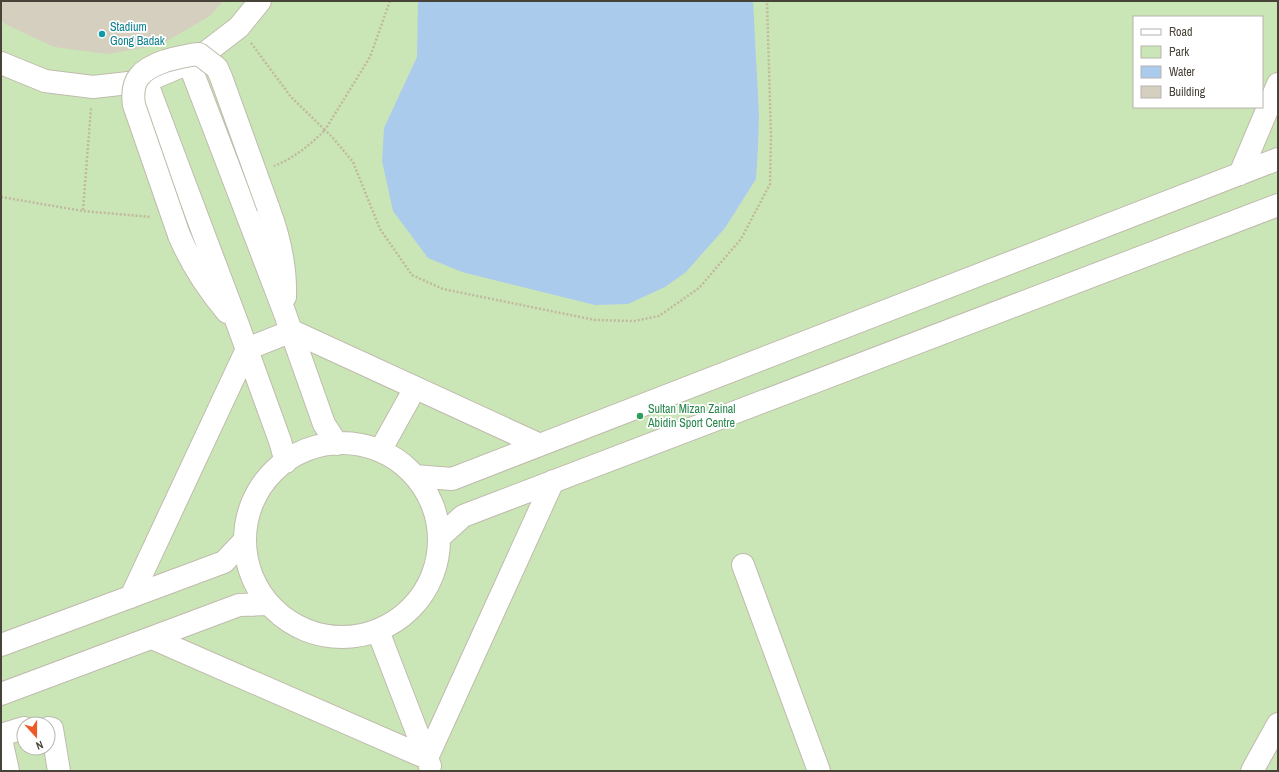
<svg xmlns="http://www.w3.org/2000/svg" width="1279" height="772" font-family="'Archivo Narrow',sans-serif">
	<rect width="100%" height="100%" fill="#f4f2ea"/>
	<!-- green -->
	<path fill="#cbe6b6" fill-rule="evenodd" d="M1,1h1277v770h-1277zM1134,17h128v90h-128zM24,724h24v24h-24z"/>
	<!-- water -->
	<path fill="#abcbed" d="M418,1h335l6,114 -1,32 -2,32 -31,49 -39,44 -21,15 -37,17 -33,1 -133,-33 -34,-14 -35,-47 -11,-50 2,-33 33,-71z"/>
	<!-- building -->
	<path fill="#d5cfc0" d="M1,1h222l-13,15 -50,29 -53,9 -53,-7 -49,-23 -4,-4z"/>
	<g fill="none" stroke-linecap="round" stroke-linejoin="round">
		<defs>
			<path id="minor" d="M1,63l44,18 48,6 53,-6 50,-21 43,-33 21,-26
				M189,63l95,248 40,113 13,20
				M146,81l92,244 42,116 6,21
				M1240,174l38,-90
				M268,207c11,29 18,59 17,90
				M179,235c12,29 28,53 48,77
				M245 540a97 97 0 1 1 194 0a97 97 0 1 1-194 0Z
				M380,451l35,-63
				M415,476l37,3 826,-320
				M440,537l23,-21 815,-311
				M743,565l76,206
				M131,597l116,-248 45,-18 248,114
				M378,631l52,135
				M152,638l275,120
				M1,645l223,-83 21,-22
				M1,694l238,-89 30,-1
				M48,728l4,1 7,42
				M1,735l23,-7
				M1,739l7,32
				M427,758l126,-277
				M1252,771l26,-47"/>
		</defs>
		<!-- minor casing -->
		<use href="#minor" stroke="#bfbbad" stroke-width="24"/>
		<!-- path -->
		<path stroke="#c0b89f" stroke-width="2.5" stroke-dasharray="2 2" stroke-linecap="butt" d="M390,1l-20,56 -45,73 8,8 20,24 27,67 32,46 31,14 152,31 39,1 25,-5 40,-28 42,-49 29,-55 1,-48 -4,-135
			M251,43l40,54 34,33c-15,15 -31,28 -51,36
			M1,197l82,14 68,6
			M83,210l8,-102"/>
		<!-- minor -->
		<use href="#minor" stroke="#fff" stroke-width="22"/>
		<defs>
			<path id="minor-bridge" d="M179,235l-45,-130c-4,-26 8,-36 31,-44 11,-3 22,-6 34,-7l18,14 4,9 47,130"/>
		</defs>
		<!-- minor-bridge casing -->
		<use href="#minor-bridge" stroke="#bfbbad" stroke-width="24" stroke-linecap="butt"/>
		<!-- minor-bridge -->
		<use href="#minor-bridge" stroke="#fff" stroke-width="22"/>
	</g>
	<!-- markers -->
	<circle fill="#0f9aa8" stroke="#fff" stroke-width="1.5" cx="102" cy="34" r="4"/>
	<circle fill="#2e9e5b" stroke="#fff" stroke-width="1.5" cx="640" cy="416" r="4"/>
	<g text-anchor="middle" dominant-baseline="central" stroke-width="3.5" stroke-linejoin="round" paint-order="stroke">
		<!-- culture labels -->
		<g font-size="12" fill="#0d838f" stroke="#fff" text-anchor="start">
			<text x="110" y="27">Stadium<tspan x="110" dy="14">Gong Badak</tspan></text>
		</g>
		<!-- leisure labels -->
		<g font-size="12" fill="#27864d" stroke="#fff" text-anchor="start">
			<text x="648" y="409">Sultan Mizan Zainal<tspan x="648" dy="14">Abidin Sport Centre</tspan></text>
		</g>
	</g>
	<!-- border -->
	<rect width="1279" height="772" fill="none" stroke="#484338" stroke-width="4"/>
	<!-- legend -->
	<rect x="1133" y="16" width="130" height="92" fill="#ffffff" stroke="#b6b4af"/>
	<rect x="1141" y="29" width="20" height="6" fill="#ffffff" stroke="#b6b4af"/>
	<text x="1169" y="36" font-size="12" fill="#484338">Road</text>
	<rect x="1141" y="46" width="20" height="12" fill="#cbe6b6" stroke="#b6b4af"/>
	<text x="1169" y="56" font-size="12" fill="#484338">Park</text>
	<rect x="1141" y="66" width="20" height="12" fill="#abcbed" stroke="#b6b4af"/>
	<text x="1169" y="76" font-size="12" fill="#484338">Water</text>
	<rect x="1141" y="86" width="20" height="12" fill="#d5cfc0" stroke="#b6b4af"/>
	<text x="1169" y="96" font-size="12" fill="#484338">Building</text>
	<!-- north arrow -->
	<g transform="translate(36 736) rotate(159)"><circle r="19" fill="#ffffff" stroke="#b6b4af"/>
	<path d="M0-3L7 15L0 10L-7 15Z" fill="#ed5928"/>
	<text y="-6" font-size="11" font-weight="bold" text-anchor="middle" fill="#484338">N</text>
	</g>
</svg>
